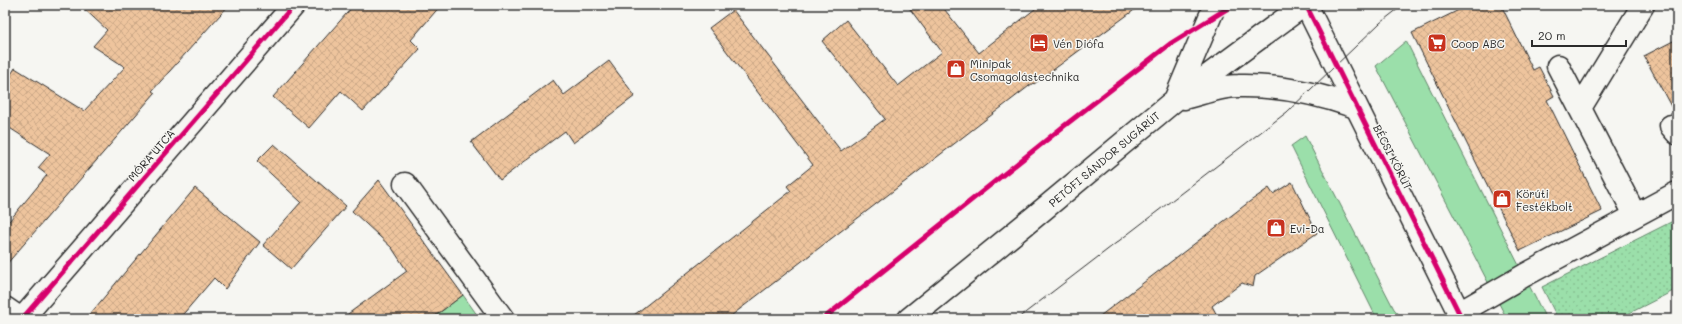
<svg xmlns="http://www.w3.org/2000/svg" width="1682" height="324" font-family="Mali,sans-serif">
	<defs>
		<pattern id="park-dots" width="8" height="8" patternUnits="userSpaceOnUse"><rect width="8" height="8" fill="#9bdfaa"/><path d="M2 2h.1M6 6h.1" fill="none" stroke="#86c092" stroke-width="1.8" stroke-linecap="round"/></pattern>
		<pattern id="building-cross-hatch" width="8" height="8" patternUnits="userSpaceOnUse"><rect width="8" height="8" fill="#eec49d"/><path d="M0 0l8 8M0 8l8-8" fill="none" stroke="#cca987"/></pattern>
	</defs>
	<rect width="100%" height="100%" fill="#f6f6f2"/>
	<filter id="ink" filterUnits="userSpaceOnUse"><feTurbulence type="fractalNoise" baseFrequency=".025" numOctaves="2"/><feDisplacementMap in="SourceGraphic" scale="8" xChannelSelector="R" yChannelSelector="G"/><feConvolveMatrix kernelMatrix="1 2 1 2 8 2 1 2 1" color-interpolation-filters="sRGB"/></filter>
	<g filter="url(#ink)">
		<!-- green -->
		<path fill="#9bdfaa" stroke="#63856a" d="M1406,41l140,278h-39l-131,-253z
			M1305,136l89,173 9,10h-26l-86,-173z
			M463,295l17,24h-49z"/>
		<!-- park -->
		<path fill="url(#park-dots)" stroke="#63856a" d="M1677,219v70l-59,30h-60l-16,-32z"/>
		<!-- building -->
		<path fill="url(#building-cross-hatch)" stroke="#2b2b2b" d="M80,5h149l-77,86 3,2 -150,173v-40l42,-51 -9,-7 12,-14 -45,-29v-41l10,-16 69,43 41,-44 -32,-21 14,-16z
			M354,5h87l-30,35 9,9 -57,62 -22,-20 -32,37 -36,-31z
			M907,5h34l38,48 61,-48h101l-107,79 -1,-1 -306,236h-98l162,-128 -4,-5 26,-21 -104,-137 24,-18 108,141 44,-32 -63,-78 24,-21 52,66 44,-34z
			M1469,5h32l32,65 6,-3 15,29 -7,4 55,111 -82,40 -108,-218z
			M1677,39v76l-2,-1 -31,-58z
			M609,61l26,35 -62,47 -8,-12 -65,49 -29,-38 82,-62 11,15z
			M274,144l72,62 -55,63 -28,-24 38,-43 -44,-41z
			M379,180l84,115 -32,24h-90l66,-48 -15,-23 -40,-37z
			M1292,182l25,51 -62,43 -2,11 -11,-4 -30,23 7,13h-123l153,-117 20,-14 4,6z
			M195,188l65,54 -35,47 -11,-11 -35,41h-93z"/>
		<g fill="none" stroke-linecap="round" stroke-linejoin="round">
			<defs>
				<path id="minor" d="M1306,5l156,314
					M1558,66l77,149
					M1580,108l63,-103
					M1671,126l6,7
					M405,184l98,135
					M5,308l16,11
					M1459,313l66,-38 152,-82
					M22,319l272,-314"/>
				<path id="major" d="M1184,98c17,-4 36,-12 54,-12 40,-1 81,8 118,21
					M1175,100l40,-95
					M909,319l124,-101 142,-118 129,-95"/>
			</defs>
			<!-- minor casing -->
			<use href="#minor" stroke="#2b2b2b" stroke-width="25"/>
			<!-- major casing -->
			<use href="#major" stroke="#2b2b2b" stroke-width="25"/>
			<!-- minor -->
			<use href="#minor" stroke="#f6f6f2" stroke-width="22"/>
			<!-- major -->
			<use href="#major" stroke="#f6f6f2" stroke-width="22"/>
			<!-- tram -->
			<path stroke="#2b2b2b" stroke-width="1" d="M1017,319l270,-207 93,-89 23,-18"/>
			<defs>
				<path id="cycleway" d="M1306,5l156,314
					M22,319l272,-314
					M823,319l241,-193 106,-82 63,-39"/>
			</defs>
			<!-- cycleway casing -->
			<use href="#cycleway" stroke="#f6f6f2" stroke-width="8"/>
			<!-- cycleway -->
			<use href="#cycleway" stroke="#d6006c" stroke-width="5"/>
		</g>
	</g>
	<!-- icons -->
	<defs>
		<symbol id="hotel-square" viewBox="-11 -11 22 22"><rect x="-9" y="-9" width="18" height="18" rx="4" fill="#c8321e" stroke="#f6f6f2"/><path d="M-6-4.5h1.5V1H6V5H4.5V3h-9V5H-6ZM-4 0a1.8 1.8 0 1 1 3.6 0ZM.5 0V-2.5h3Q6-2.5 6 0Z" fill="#fff"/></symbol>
		<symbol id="supermarket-square" viewBox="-11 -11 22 22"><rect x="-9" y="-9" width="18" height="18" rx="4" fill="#c8321e" stroke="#f6f6f2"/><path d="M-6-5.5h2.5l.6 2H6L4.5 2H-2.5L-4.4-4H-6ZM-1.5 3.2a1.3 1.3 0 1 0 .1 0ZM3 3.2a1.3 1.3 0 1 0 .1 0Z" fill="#fff"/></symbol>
		<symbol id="shop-square" viewBox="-11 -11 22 22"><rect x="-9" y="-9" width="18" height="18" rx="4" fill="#c8321e" stroke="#f6f6f2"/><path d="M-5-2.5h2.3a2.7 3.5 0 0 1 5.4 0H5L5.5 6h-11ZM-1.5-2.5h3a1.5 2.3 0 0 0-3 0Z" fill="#fff"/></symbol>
	</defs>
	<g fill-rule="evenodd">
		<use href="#hotel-square" x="1028" y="32" width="22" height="22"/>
		<use href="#supermarket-square" x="1426" y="32" width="22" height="22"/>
		<use href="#shop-square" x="945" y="58" width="22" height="22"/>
		<use href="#shop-square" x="1491" y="188" width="22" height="22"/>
		<use href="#shop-square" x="1265" y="217" width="22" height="22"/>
	</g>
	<g text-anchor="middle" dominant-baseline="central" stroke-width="3" stroke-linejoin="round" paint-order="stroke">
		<!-- poi labels -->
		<g font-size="11" fill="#2b2b2b" stroke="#f6f6f2" text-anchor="start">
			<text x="1053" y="43">Vén Diófa</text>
			<text x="1451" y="43">Coop ABC</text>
			<text x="970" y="63">Minipak<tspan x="970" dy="13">Csomagolástechnika</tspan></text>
			<text x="1516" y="193">Körúti<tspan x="1516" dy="13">Festékbolt</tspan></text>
			<text x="1290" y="228">Evi-Da</text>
		</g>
		<!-- street labels -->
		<g font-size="11" fill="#2b2b2b" stroke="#f6f6f2">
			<text transform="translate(151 155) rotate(-49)">MÓRA UTCA</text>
			<text transform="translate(1393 157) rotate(63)">BÉCSI KÖRÚT</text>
			<text transform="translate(1104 159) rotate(-40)">PETŐFI SÁNDOR SUGÁRÚT</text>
		</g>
	</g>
	<!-- margin -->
	<rect width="1682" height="324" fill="none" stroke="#f6f6f2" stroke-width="20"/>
	<rect x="10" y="10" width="1662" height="304" fill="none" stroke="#2b2b2b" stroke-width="1.5" filter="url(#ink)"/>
	<!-- scale -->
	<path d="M1532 40v6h94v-6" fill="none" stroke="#2b2b2b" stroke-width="2"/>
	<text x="1538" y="40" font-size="12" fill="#2b2b2b" stroke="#f6f6f2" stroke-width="3" paint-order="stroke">20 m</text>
</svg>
